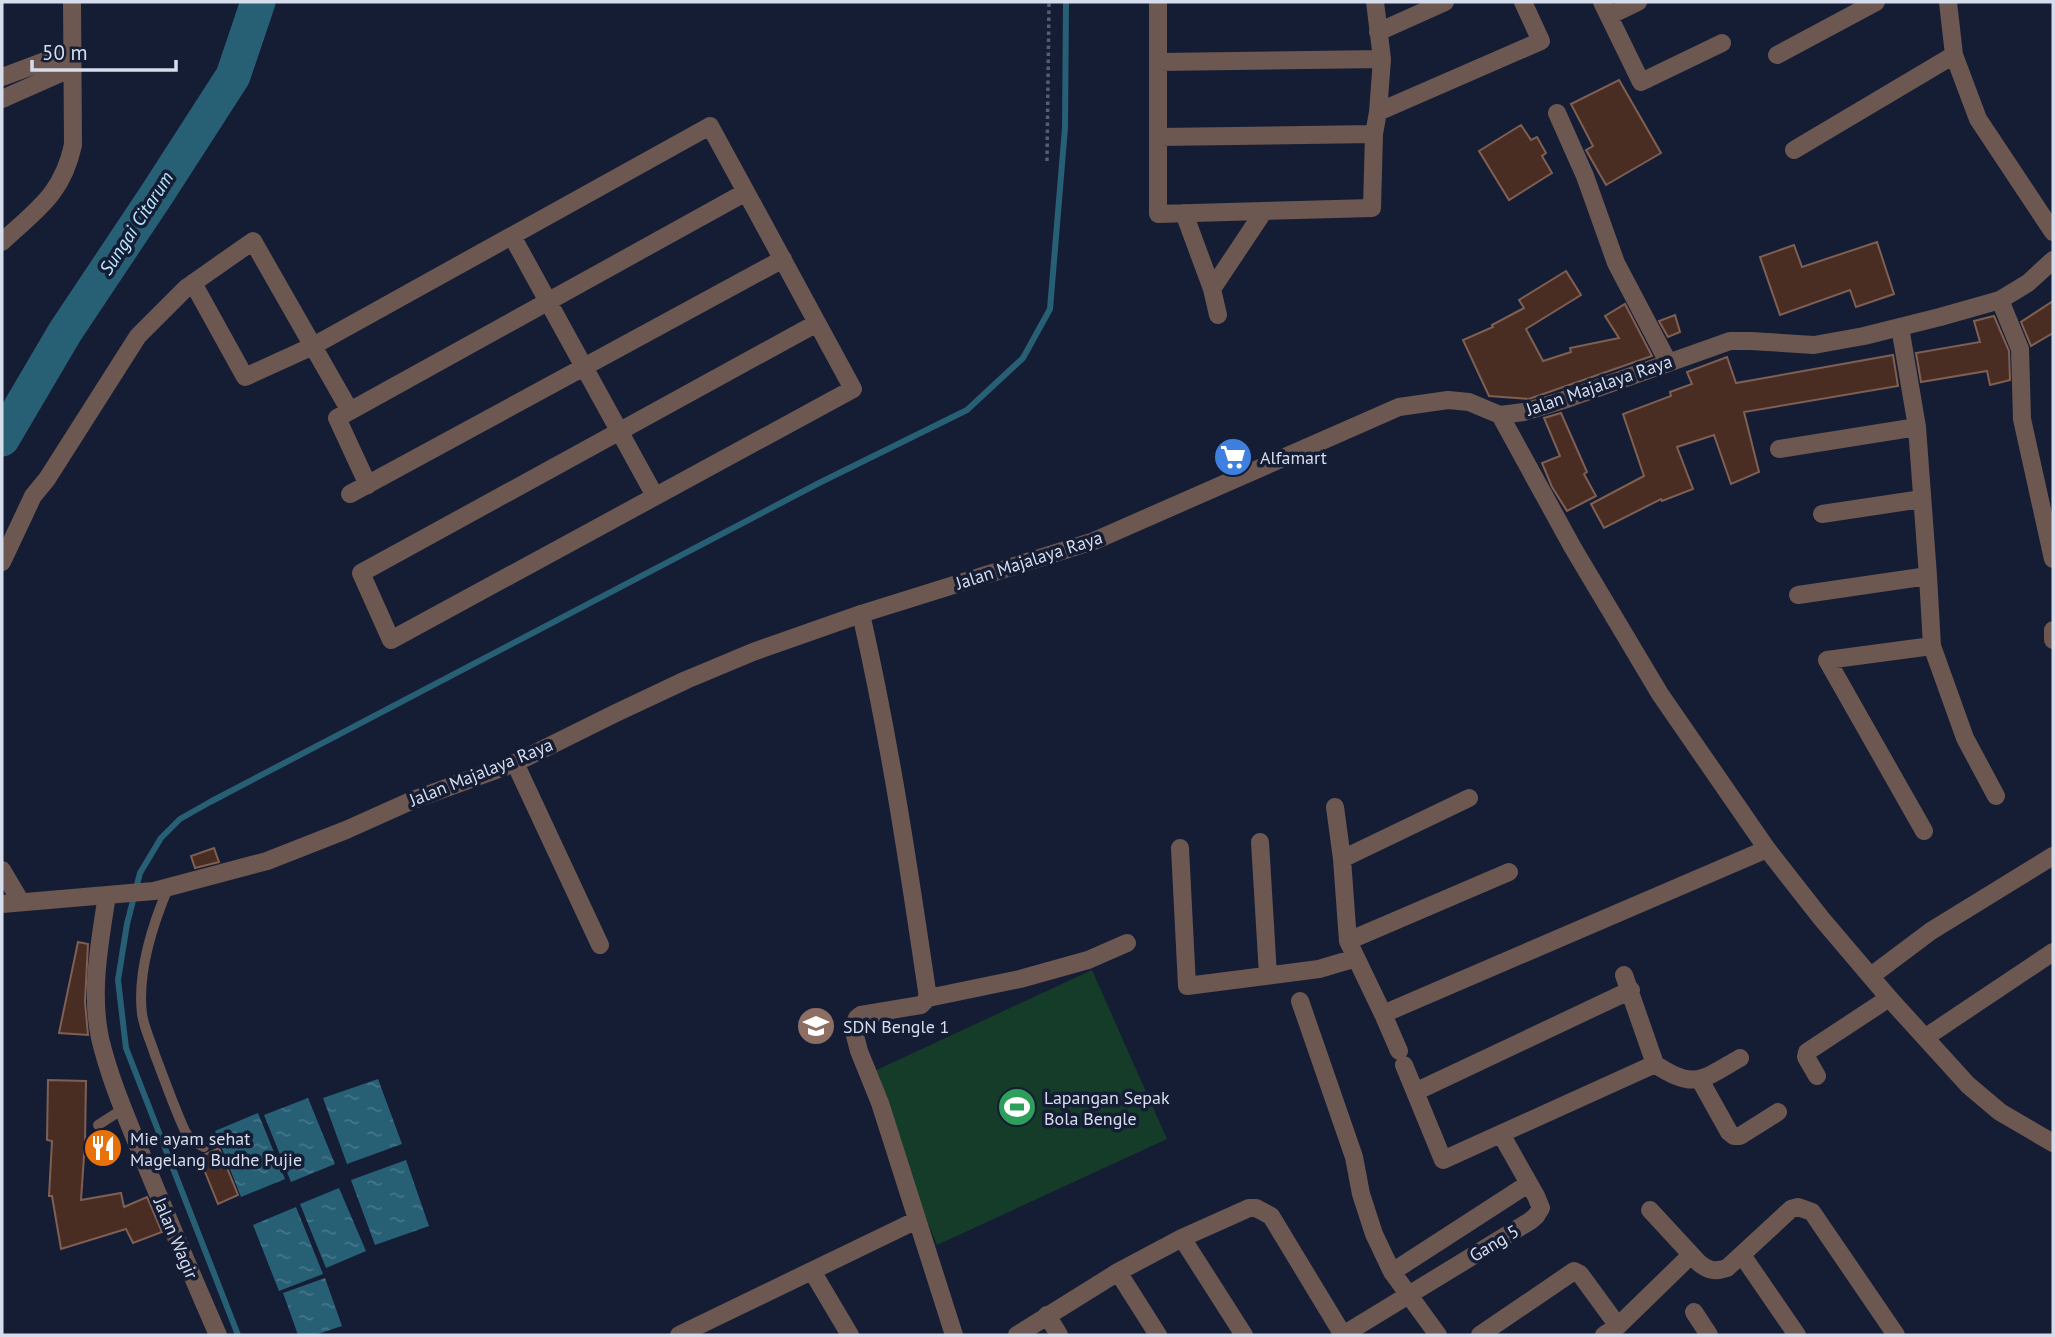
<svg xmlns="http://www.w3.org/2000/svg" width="2055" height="1337" font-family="'PT Sans',sans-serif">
	<defs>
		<pattern id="water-ripples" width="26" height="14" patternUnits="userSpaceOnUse" patternTransform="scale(1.75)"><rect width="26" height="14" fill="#275f75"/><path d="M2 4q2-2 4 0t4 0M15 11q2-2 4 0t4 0" fill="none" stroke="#467689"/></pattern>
	</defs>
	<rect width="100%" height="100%" fill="#151d35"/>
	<!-- pitch -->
	<path fill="#143c28" d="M1092,970l75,169 -230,106 -69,-171z"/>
	<!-- water -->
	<path fill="url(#water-ripples)" d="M378,1079l24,65 -55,20 -24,-66z
		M308,1098l27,66 -44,18 -27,-67z
		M258,1113l27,66 -44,18 -26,-66z
		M406,1160l23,66 -54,19 -24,-65z
		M339,1188l27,63 -40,17 -26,-64z
		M296,1207l27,67 -44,17 -26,-66z
		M325,1278l17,48 -27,9h-17l-15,-42z"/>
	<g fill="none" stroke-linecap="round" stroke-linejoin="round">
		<!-- stream -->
		<path stroke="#275f75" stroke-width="6" d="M238,1335l-112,-287 -8,-68 9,-56 13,-51 21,-35 19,-19 30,-17 609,-319 148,-73 56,-52 27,-49 15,-181 1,-126"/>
		<!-- river -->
		<path stroke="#275f75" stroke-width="35" d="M2,439l63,-107 92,-138 76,-118 25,-74"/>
	</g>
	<!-- building -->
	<path fill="#4a2d22" stroke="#7f5f52" stroke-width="2" d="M1619,80l42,73 -55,32 -20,-35 7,-4 -22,-42z
		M1521,125l10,15 6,-3 9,16 -4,3 10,17 -43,27 -30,-49z
		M1877,242l17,52 -38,13 -6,-17 -70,25 -20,-58 34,-12 8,22z
		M1566,271l15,24 -55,34 17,32 28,-9 -1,-4 49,-10 -14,-22 20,-12 27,52 -123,43 -40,-3 -26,-56 30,-13 -1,-2 32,-17 -5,-8z
		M2053,301v32l-22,13 -10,-24z
		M1675,315l5,17 -12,5 -9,-16z
		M1994,316l15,35 1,29 -20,5 -3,-14 -66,11 -5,-29 64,-11 -6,-21z
		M1893,355l5,31 -154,26 15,60 -28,12 -17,-49 -37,12 16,42 -31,12 -1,-2 -57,29 -13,-24 53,-28 -21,-62 48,-18 -1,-4 22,-8 -5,-12 40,-15 9,26z
		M1561,413l26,59 -3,2 12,22 -29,15 -15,-24 -10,-24 18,-7 -16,-38z
		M214,848l5,14 -24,6 -4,-12z
		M78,942l10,2 -3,58 3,33 -29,-2z
		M48,1080l38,1 -1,61 -4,58 40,-7 3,14 23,-10 15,35 -29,11 -7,-14 -65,20 -9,-53h-3l3,-55 -5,-1z
		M219,1148l19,47 -20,9 -19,-47z"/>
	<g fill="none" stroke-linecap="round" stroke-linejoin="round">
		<!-- path -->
		<path stroke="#555d72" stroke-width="3.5" stroke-dasharray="3.5 3.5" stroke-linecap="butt" d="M1047,161l2,-159"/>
		<!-- service -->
		<path stroke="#6d5751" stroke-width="10" d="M168,888c-16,38 -31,84 -26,126 2,14 9,28 13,41 10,26 19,52 30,76l7,10 12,6
			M98,1125l25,-16"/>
		<!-- minor -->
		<path stroke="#6d5751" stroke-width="18" d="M1158,2v212l214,-6 2,-74 4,-22
			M1375,2l7,57 -4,53 163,-71 -18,-39
			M1602,2l39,80 81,-39
			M1948,2l6,53 24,64 75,113
			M1609,16l29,-14
			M1378,32l67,-30
			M1777,55l99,-53
			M1159,62l223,-3
			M2,77l70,-26
			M2,99l70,-31
			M1557,113l28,63 31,87 52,99
			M1158,137l216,-3
			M1794,150l160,-95
			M746,192c36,65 71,131 107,197l-462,251 -30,-67 456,-250
			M1184,213l28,76 52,-78
			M512,236l143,260
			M2,242c35,-33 60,-47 71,-97l-1,-143
			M1212,289l6,26
			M2000,300l20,49 2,70 31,140
			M1900,327l17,100 11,149 4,70 33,92 31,58
			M350,411l-13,7 31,67
			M1779,449l138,-22
			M350,494l433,-235
			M1822,514l100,-15
			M2,562l31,-66 14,-17 91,-143 48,-48 67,-47 97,170 396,-219 -36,-66 -397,220 -68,31 -52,-94
			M1798,595l130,-19
			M861,614c29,127 48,255 67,384l-7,7 -60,10 -4,3 -4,10 6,23 21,52 74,232
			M2053,630v10
			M515,763l85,182
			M1335,807l7,52 6,82
			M1924,831l-97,-171 105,-14
			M1260,842l8,133
			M1180,848l7,138 132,-17 37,-11
			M1342,859l127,-61
			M2,870l19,32
			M1509,872l-161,69 35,73 384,-165
			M1624,975l31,89c39,27 48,15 85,-6
			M1871,976l60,-45 122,-75
			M928,998l92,-19 68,-19 39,-17
			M1300,1001l54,156 7,37 13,40 18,38 46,63
			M1383,1014l16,37
			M1926,1037l127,-85
			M1404,1065l39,95 212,-96
			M1817,1076l-11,-19 1,-5 82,-54
			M1700,1080l29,52 5,4h6l38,-24
			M1415,1092l216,-102
			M1650,1210l49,53c10,8 16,9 28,5l64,-59 7,-2 14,5 84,123
			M1182,1238l62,97
			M1742,1255l55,80
			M812,1271l38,64
			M1118,1272l40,63
			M1392,1272l136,-88
			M1694,1312l15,23
			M1047,1315l12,20
			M1618,1326l73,-71
			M679,1335l238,-115
			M1017,1335l101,-63 64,-34 67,-30h7l15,8 72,119
			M1343,1335l187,-114 6,-5 5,-8 -5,-12 -35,-62
			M1480,1335l94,-64 6,3 38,52 -14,9"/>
		<!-- tertiary -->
		<path stroke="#6d5751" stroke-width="18" d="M1500,415l73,133 87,146 107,155 54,69 68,80 79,87 32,27 53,31
			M107,895c-7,46 -17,96 -7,143 10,43 29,85 45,125 24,58 48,115 73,172
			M2,904l152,-13 113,-30 79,-31 67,-30 102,-37 101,-50 70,-33 67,-28 108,-38 233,-73 305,-134 49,-7 21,2 31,13 24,-3 40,-12 166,-59h21l63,4 50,-9 76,-19 60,-17 28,-17 25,-23"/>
	</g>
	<!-- icons -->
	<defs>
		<symbol id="supermarket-disc" viewBox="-11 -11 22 22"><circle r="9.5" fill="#3f7fe0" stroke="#151d35"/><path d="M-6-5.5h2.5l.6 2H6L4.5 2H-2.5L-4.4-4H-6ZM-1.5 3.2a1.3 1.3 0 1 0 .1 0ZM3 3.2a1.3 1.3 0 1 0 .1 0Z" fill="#fff"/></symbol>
		<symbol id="school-disc" viewBox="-11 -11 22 22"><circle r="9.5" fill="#8d6e63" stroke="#151d35"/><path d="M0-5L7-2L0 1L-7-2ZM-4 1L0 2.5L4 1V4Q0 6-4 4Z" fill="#fff"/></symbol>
		<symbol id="stadium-disc" viewBox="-11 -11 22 22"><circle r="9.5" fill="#2e9e5b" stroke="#151d35"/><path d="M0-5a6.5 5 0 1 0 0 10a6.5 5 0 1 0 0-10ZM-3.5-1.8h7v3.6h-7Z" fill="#fff"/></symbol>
		<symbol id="restaurant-disc" viewBox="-11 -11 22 22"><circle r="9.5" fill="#e8710a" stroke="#151d35"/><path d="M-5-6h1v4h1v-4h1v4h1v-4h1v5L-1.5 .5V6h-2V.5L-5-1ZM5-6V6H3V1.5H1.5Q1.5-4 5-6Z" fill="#fff"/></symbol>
	</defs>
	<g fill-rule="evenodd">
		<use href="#supermarket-disc" x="1211" y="435" width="44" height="44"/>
		<use href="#school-disc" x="794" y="1004" width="44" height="44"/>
		<use href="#stadium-disc" x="995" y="1085" width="44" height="44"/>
		<use href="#restaurant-disc" x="81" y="1126" width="44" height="44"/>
	</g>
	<g text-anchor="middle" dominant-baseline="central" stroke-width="7" stroke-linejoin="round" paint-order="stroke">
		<!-- street labels -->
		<g font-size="18" fill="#d6dded" stroke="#151d35">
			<text transform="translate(1599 385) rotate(-19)">Jalan Majalaya Raya</text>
			<text transform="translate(1029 560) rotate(-18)">Jalan Majalaya Raya</text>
			<text transform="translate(481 772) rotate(-22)">Jalan Majalaya Raya</text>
			<text transform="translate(176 1238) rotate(67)">Jalan Wagir</text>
			<text transform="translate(1494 1243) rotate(-31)">Gang 5</text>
		</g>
		<!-- poi labels -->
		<g font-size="18" fill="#d6dded" stroke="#151d35" text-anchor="start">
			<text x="1260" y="457">Alfamart</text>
			<text x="843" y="1026">SDN Bengle 1</text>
			<text x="1044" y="1097">Lapangan Sepak<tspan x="1044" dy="21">Bola Bengle</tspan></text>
			<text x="130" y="1138">Mie ayam sehat<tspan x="130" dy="21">Magelang Budhe Pujie</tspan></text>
		</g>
		<!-- water labels -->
		<g font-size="19" font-style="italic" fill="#b7e8fe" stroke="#151d35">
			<text transform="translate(136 223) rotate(-57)">Sungai Citarum</text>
		</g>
	</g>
	<!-- border -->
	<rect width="2055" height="1337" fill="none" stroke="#d6dded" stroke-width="7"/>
	<!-- scale -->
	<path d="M32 60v10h144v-10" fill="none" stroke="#d6dded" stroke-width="3.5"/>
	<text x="42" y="60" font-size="21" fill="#d6dded" stroke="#151d35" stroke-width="5" paint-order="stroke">50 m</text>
</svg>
